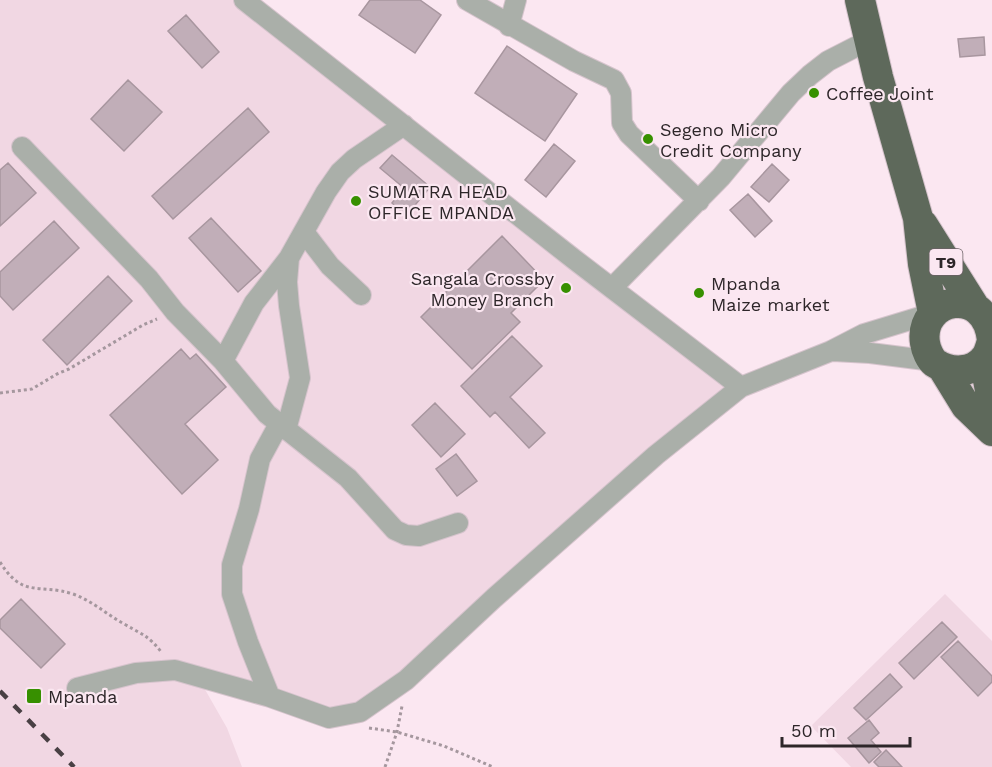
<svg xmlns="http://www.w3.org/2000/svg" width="992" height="767" font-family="'Work Sans',sans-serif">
	<rect width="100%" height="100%" fill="#fbe7f1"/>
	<!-- built -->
	<path fill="#f1d7e3" d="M0,0h244l497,387 -335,293 -77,38 -130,-39 28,49 15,39h-242z
		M945,594l47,47v126h-141l-40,-41z"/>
	<!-- building -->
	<path fill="#c1aeb8" stroke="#a8969f" stroke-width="1.5" d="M370,0h50l21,15 -26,38 -56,-38z
		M186,15l33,37 -17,16 -34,-37z
		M984,37l1,18 -25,2 -2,-18z
		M507,46l70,48 -32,47 -70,-48z
		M128,80l34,32 -38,39 -33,-32z
		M248,108l21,24 -96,87 -21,-23z
		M554,144l21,17 -29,36 -21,-17z
		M392,155l38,32 -24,29 -14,-13 12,-15 -24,-20z
		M8,163l28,30 -36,33v-56z
		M772,164l17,16 -20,22 -18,-15z
		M748,194l24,27 -17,16 -25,-27z
		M211,218l50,53 -23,21 -49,-54z
		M54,221l25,27 -66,62 -13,-14v-24z
		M502,236l42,44 -33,33 9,9 -48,47 -51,-52z
		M108,276l24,25 -65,64 -24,-25z
		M512,336l30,30 -32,31 35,36 -16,15 -34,-36 -5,5 -29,-31z
		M181,349l9,10 6,-5 30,33 -41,37 33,36 -36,34 -72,-79z
		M435,403l30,31 -24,23 -29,-32z
		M456,454l21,27 -20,15 -21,-27z
		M21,599l44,45 -24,24 -41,-40v-8z
		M942,622l15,15 -43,42 -15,-16z
		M958,641l34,35v6l-14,14 -37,-39z
		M890,674l12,13 -36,33 -12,-12z
		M869,720l10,13 -8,7 10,12 -12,11 -21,-25z
		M886,750l16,17h-23l-5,-5z"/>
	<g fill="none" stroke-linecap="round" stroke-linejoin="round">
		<defs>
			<path id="minor" d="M244,0l331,260 166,127
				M467,0l107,61 40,19 7,13 1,30 7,11 70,67
				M509,26l7,-26
				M22,147l127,132 26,33 48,49 44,53 81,64 47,52 11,5 13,1 39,-13
				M304,232l26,34 31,29
				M612,288l109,-111 70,-84 19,-18 18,-14 41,-21
				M833,351l37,2 63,8
				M223,361l31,-58 35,-45 37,-66 14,-20 14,-13 50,-34
				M286,430l14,-52 -11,-72 -2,-24 2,-24
				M77,688l59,-15 39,-3 95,27 59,21 31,-6 46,-32 88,-82 162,-143 85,-68 90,-36 33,-17 69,-21
				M270,697l-22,-55 -16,-48v-29l17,-56 11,-50 19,-35"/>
			<path id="highway" d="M860,0l18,77 40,141 5,46 10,49
				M923,225l51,81
				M992,340c-6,-57 -74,-42 -67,3 1,7 5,16 10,20 16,11 38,10 50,-5 4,-5 5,-11 7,-17
				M984,359l8,42
				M942,367l24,39 26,25"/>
		</defs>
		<!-- minor casing -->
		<use href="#minor" stroke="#d6c4cd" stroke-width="22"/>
		<!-- highway casing -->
		<use href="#highway" stroke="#d6c4cd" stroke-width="32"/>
		<!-- path -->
		<path stroke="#a5979e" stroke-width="3" stroke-dasharray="3 3" stroke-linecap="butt" d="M0,393l32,-4 25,-15 12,-5 74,-44 14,-6
			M0,562c23,37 39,21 73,32 20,7 34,21 53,31 17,10 23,11 36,28
			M369,728l28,4 47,14 49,21
			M385,767l12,-35 5,-26"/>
		<!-- minor -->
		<use href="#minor" stroke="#aaafa9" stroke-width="20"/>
		<!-- highway -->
		<use href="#highway" stroke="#5e695b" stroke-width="30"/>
		<!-- rail -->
		<path stroke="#494044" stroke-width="4.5" stroke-dasharray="10 10" stroke-linecap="butt" d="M0,691l74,76"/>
	</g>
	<!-- markers -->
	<g fill="#379000" stroke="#fbe7f1" stroke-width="2">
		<circle cx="814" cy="93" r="6"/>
		<circle cx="648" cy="139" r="6"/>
		<circle cx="356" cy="201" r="6"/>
		<circle cx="566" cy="288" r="6"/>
		<circle cx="699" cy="293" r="6"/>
		<rect x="26" y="688" width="16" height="16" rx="3"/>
	</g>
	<g text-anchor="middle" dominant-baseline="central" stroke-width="4.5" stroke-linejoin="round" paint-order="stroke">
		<!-- shield labels -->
		<rect fill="#fbe7f1" stroke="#6b6065" stroke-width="1.5" x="929.5" y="249" width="33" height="26" rx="4.5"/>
		<g font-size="16" font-weight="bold" fill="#2d2629">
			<text x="946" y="262">T9</text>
		</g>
		<!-- poi labels -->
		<g font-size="18" fill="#2d2629" stroke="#fbe7f1" text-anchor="start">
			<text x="826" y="93">Coffee Joint</text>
			<text x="660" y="129">Segeno Micro<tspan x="660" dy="21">Credit Company</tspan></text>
			<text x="368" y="191">SUMATRA HEAD<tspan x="368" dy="21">OFFICE MPANDA</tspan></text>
			<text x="554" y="278" text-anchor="end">Sangala Crossby<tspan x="554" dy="21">Money Branch</tspan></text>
			<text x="711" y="283">Mpanda<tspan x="711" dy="21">Maize market</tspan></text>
			<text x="48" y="696">Mpanda</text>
		</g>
	</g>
	<!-- scale -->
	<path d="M782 737v9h128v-9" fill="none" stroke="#2d2629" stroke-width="3"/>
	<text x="791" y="737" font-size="18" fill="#2d2629" stroke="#fbe7f1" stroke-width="4.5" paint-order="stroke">50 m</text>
</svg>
